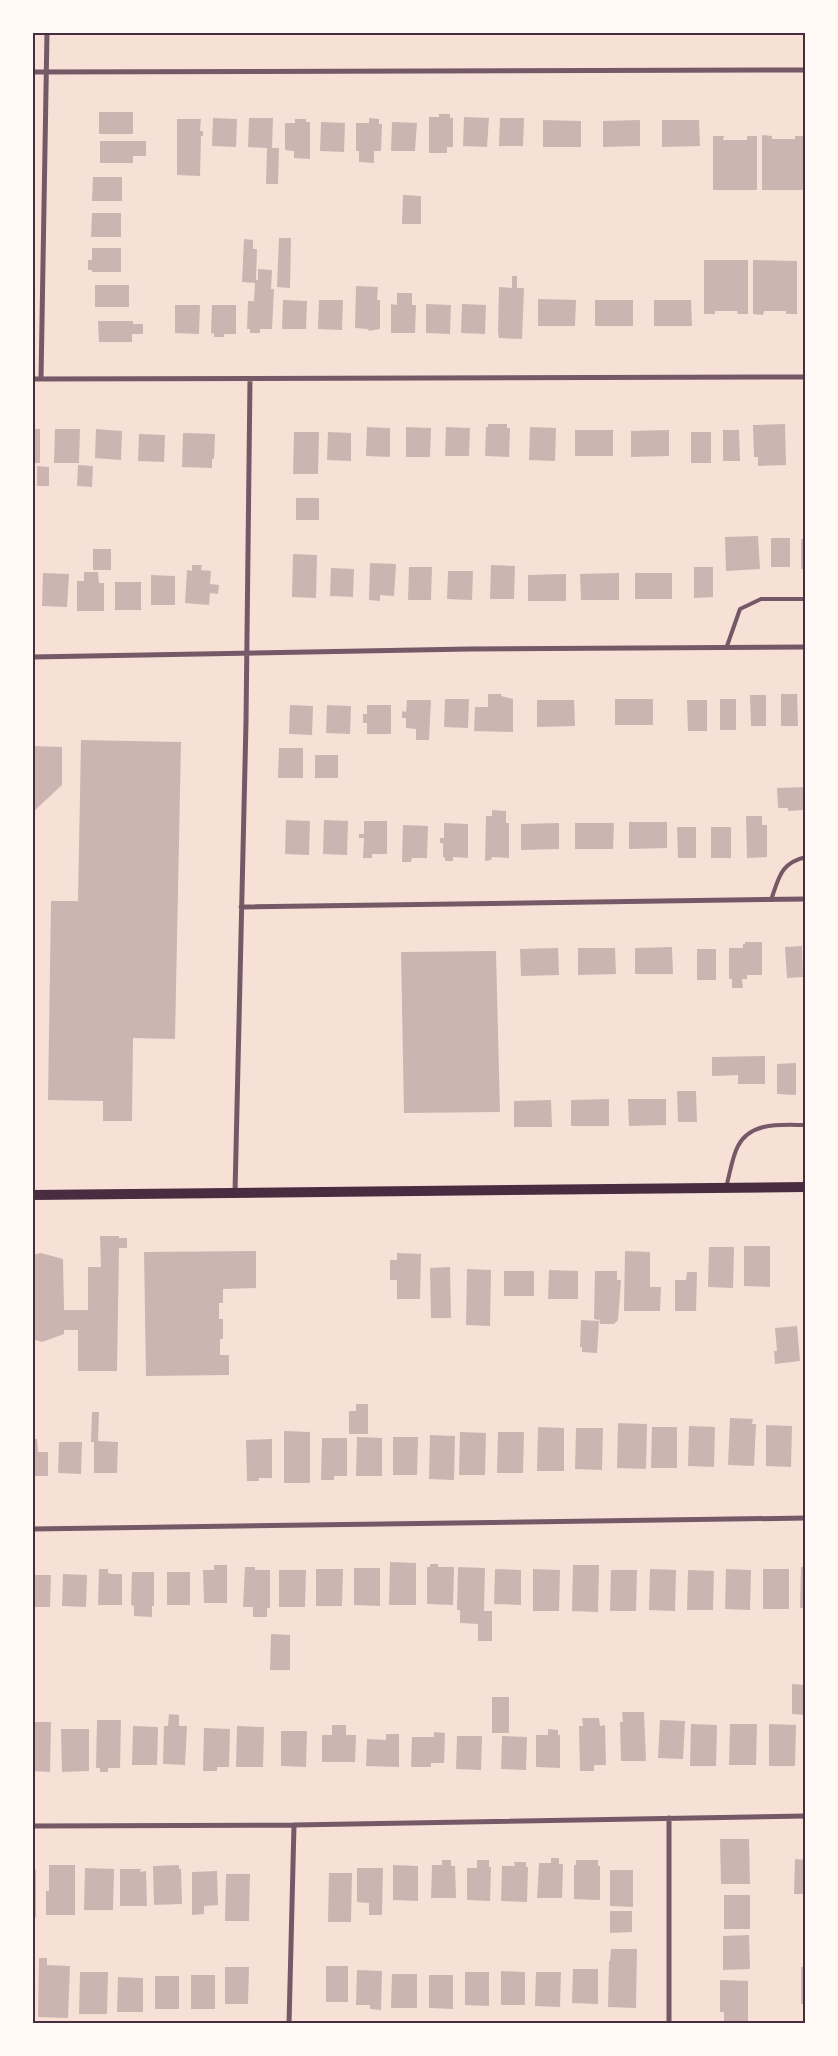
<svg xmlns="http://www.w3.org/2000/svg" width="838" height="2056" font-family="'Golos Text',sans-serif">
	<rect width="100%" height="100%" fill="#f7e1d7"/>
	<!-- building -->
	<path fill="#ccb4b1" d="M99,112h34v22h-34z
		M439,114h11v4h3v29h-6v6h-18v-36h10z
		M464,117l25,1 -2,29 -24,-1z
		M213,118l24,1 -1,28 -24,-1z
		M249,118h24l-1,30h7l-1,36h-12l1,-36 -19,-1z
		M369,118l10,1v5h3l-1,27h-7v12l-15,-1v-11h-3v-28h13z
		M500,118h24l-1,28h-24z
		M177,119h24l-1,12h3v5h-2l-1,40 -23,-1z
		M295,119h11v3h4v37l-16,-1v-7l-9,-1v-27h10z
		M543,120l38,1v26h-38z
		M640,120v26l-37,1v-26z
		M662,120h37l1,26 -38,1z
		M321,122l24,1 -1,29 -24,-1z
		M392,122l25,1 -2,28h-24z
		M762,135l10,1v3h23v-3h11v54h-44z
		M713,136h11l-1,4h24v-4h10v54h-44z
		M100,141h46v15h-13v7h-33z
		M93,177h29v24h-30z
		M403,195l18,1v28h-19z
		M92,213h29v24h-30z
		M279,238h12l-1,50 -13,-1z
		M244,239l9,1v9h4l-1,31h2v-11l14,1 -1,19h3l-2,40h-12v4h-10v-4h-3l1,-28h6l1,-18 -13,-1z
		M92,248h29v24h-29v-2h-4v-10h4z
		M704,260h44v54h-10l-1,-3h-22v3h-11z
		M753,260l44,1v53h-11v-3h-22l-1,4 -10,-1z
		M512,276h5v12h7l-2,51 -23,-1 -1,-6 1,-45 13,1z
		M95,285h34v22h-34z
		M356,286l22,1 -1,13h3v29l-11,2 -1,-2 -13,-1z
		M397,293h15v12h4l-1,28h-24v-29l6,1z
		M538,299l38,1 -1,26h-37z
		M283,300l24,1 -1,28h-24z
		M319,300h24l-1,30 -24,-1z
		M595,300h38v26h-38z
		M654,300h37l1,26h-38z
		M426,304l25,1 -1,29 -24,-1z
		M462,304l24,1 -1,29 -24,-1z
		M175,305h25l-1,29 -24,-1z
		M212,305h24v29h-12v3h-10v-4l-3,1z
		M98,321h35v3h10v10h-11v8h-33z
		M488,424h19v4h3l-1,29 -24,-1 1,-29h2z
		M785,424l1,41 -28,1v-9h-4l-1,-32z
		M367,427l23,1v29l-24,-1z
		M406,427l25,1 -1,29h-24z
		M446,427l24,1 -1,28h-24z
		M530,427l26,1 -1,33 -26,-1z
		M32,429h8v34h-8z
		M55,429h25l-1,34h-25z
		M96,429l26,2 -1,29 -26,-2z
		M575,430h38v26h-38z
		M669,430v26l-38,1v-26z
		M723,430h16l1,31h-17z
		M294,432h25l-1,42h-25z
		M328,432l23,1v28l-24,-1z
		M691,432h20v31h-20z
		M183,433l32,1 -1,25h-2v9l-30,-1z
		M139,434l26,1 -1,27 -26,-1z
		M78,465l15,1 -1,21 -15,-1z
		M37,466l12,1v19h-12z
		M296,498h23v22h-23z
		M758,536l2,33 -34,2 -1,-34z
		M771,538h19v29h-19z
		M801,539h5v30h-5z
		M93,549h18v21h-18z
		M293,554l24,1 -1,43 -24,-1z
		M370,563l26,1 -2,32 -14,-1v6l-11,-1z
		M192,565h10l-1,5 10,1 -1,13 9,1 -1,9 -8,-1 -1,12 -24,-2 2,-33 5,1z
		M491,565l24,1 -1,33h-24z
		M409,567h23l-1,33h-23z
		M694,567h19v30l-19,1z
		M331,568l23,1 -1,28 -23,-1z
		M448,571h25l-1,29 -25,-1z
		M84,572h14l1,11h5v28h-27v-30h7z
		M43,573l26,1 -2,33 -25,-1z
		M619,573v27h-38l-1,-26z
		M635,573h37v26h-37z
		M566,574v27h-38v-26z
		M151,575l24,1v29h-24z
		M115,582h26v28h-26z
		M488,694h13v2l12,3v33l-39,-1 1,-24h13z
		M781,694h16l1,32h-17z
		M750,695h16v31h-15z
		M445,699h24l-1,29 -24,-1z
		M615,699h38v26h-38z
		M720,699h16v31h-16z
		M407,700h24l-2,40h-13v-11l-10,-1v-10h-4v-7l4,1z
		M537,700h37l1,26 -38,1z
		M687,700h20v31h-19z
		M290,705l23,1 -1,29 -23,-1z
		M327,705l24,1 -1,28 -24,-1z
		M367,705h24v29h-24v-11h-4v-9h4z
		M81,740l100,2 -6,297 -42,-1 -1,83h-29v-20l-55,-1 3,-199h27z
		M32,746l30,1v38l-30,28z
		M279,748h24v30h-25z
		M315,755h23v23h-23z
		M806,787v29h-2v-6l-16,1v-3h-10l-1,-20z
		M492,810l14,1v12h3v35l-17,-1 -1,3 -6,1 1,-45h6z
		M746,816h16v9h5v32l-20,1z
		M286,820l24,1 -1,34 -24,-1z
		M324,820l24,1 -1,34 -24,-1z
		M364,821h23v33h-15v4h-9l1,-20h-5v-4h5z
		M629,822h38v26l-38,1z
		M444,823l24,1v34l-15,-1v4h-8v-3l-2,-1v-14h-3v-5h4z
		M559,823v26l-38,1v-26z
		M575,823h39l-1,26h-38z
		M403,825l25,1 -1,32h-15l-1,4h-9z
		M677,827h19v31h-18z
		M711,827h20v31h-20z
		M745,942h17v33h-15v4h-5l1,9h-11v-9h-3v-31h14v-4h2z
		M802,946l1,31 -16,1 -2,-31z
		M672,947l1,27h-38v-26z
		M558,948l1,27 -38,1 -1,-27z
		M578,948h37l1,26 -38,1z
		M697,949h19v31h-19z
		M496,951l4,161 -96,1 -3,-161z
		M765,1056v28h-27v-9l-26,1v-19z
		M796,1063v32l-19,-1v-30z
		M677,1091h19l1,31h-19z
		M609,1099v27h-38v-26z
		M628,1099h38v26l-37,1z
		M551,1100l1,27h-38v-26z
		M100,1236h19v2h8v10h-8l-2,123h-39v-41h-14v4l-22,8 -10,-3v-84l9,-2 22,6 1,51h24v-43h13z
		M744,1246h26v41l-26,-1z
		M709,1247h25l-1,41 -25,-1z
		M256,1251v37l-33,1v14h-4v16h4v20h-3v16h9v20l-83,1 -2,-124z
		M625,1251l25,1v35h11l-1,24h-36z
		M397,1253l24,1 -1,45h-23v-19h-7v-20h7z
		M450,1267l1,51h-20l-1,-50z
		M467,1269l24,1 -1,56 -24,-1z
		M549,1270l29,1v28h-30z
		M504,1271h30v25h-30z
		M595,1271h22v9h4l-3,40 -4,4h-14l-1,-7v3l-5,-1z
		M687,1272h10l-1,39h-21v-31h11z
		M581,1320l18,1 -2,32 -15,-1v-5h-2z
		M797,1326l3,35 -25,3 -1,-13h3l-2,-23z
		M356,1404h12v30h-19v-23h7z
		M92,1412h7l-1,29 20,1 -1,31h-23v-31h-3z
		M730,1418l23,1 -1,5h4l-2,42 -26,-1z
		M618,1423l29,1 -1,45 -29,-1z
		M766,1425l26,1 -1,41 -25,-1z
		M689,1426l26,1 -1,40 -26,-1z
		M538,1427l26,1v43h-27z
		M652,1427h25v41h-26z
		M576,1428h27l-1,42 -27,-1z
		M284,1431l26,1v51h-26z
		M460,1432l26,1 -1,42h-26z
		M498,1432h26l-1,41h-26z
		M430,1435l25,1 -1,44 -25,-1z
		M357,1437l25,1v38h-26z
		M393,1437h25l-1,38h-24z
		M322,1438h25v38h-13v4h-13z
		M32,1439h5l1,13h10v24h-16z
		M272,1439v39h-13v3h-12l-1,-41z
		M59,1442h23l-1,32 -23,-1z
		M390,1562l26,1v42h-27z
		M430,1564h8v3h16l-1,38 -26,-1v-37h3z
		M214,1565h13v38h-23l-1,-33h11z
		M573,1565h26l-1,47 -26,-1z
		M245,1567h10v3h15v38h-3v9h-14v-10h-10z
		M458,1567l27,1 -1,43h8v30h-14v-17l-18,-1v-13h-3z
		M801,1567h5v41h-6z
		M354,1568h26v38l-26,-1z
		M99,1569h9v4l4,1h10v31h-24z
		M316,1569h27l-1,37h-26z
		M495,1569l26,1v35l-27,-1z
		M533,1569l27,1 -1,41h-26z
		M650,1569l26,1 -1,41 -26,-1z
		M726,1569l25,1 -1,40 -25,-1z
		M763,1569h26v40h-26z
		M279,1570h27l-1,37h-26z
		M611,1570h26l-1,41h-26z
		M688,1570l26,1 -1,39h-26z
		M132,1572h22v34h-2v11l-18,-1v-10l-3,-1z
		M167,1572h23v33h-23z
		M63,1574l24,1 -1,32 -24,-1z
		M32,1575h19l-1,32h-18z
		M271,1634l19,1v35h-20z
		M792,1684l14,1v30l-14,-1z
		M492,1697h17v36h-17z
		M622,1712h22l2,49h-25l-1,-39h3z
		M169,1714l10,1v11h8l-2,39 -22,-1 1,-38h4z
		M582,1718h17l1,8 5,-1 1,40h-12v6h-14l-1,-45h4z
		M97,1720h24l-1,48h-12v4h-8v-4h-4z
		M660,1720l25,1 -2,38 -25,-1z
		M32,1722h19l-1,50 -18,-1z
		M691,1724l26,1 -1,41h-26z
		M730,1724h27l-1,41h-27z
		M769,1724l27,1 -1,41h-26z
		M332,1725h14v10h10l-1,27h-33v-27h10z
		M133,1726l25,1 -1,38h-25z
		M237,1726l27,1 -1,40h-27z
		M204,1728l26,1 -1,38h-12v4h-14z
		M61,1729h28v42l-27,1z
		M548,1729l10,1v5h2v33l-24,-1v-32h12z
		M281,1731h26l-1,36 -25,-1z
		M434,1732l11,1 -1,30h-13v4h-20l1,-30h22z
		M386,1734h13v33l-33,-1 1,-27 19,1z
		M457,1736h25l-1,34 -25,-1z
		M502,1736l25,1 -1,33 -25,-1z
		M720,1839h29l1,45h-29z
		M551,1858h8v6h4l-1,34h-25l2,-35h12z
		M795,1859l11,1v34h-12z
		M442,1860h9v6h4l1,32h-25l1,-33h10z
		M477,1860h12v7h2l-1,34 -23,-1v-32h10z
		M576,1860h22v6h2v34l-26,-1v-34h2z
		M514,1862h12v5h2l-1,35 -26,-1 1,-35h13z
		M49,1865h26v50h-29v-24h3z
		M179,1865v4h2l1,35 -28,1 -1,-39z
		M393,1865l25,1v35l-25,-1z
		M85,1868l29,1 -1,41h-29z
		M357,1868h26l-1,47h-13v-12l-12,-1z
		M120,1869h21l-1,3 6,-1 1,35h-27z
		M32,1870h4v47h-4z
		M610,1870h23v37l-23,-1z
		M217,1871l1,34 -14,1v8l-12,1v-43z
		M329,1873h23l-1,49h-23z
		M226,1874h24l-1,47h-24z
		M724,1895h26v34h-26z
		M610,1911h22v21l-22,1z
		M749,1935l1,34 -27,1v-34z
		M611,1949h26l-1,59 -28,-1 1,-46h1z
		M39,1958h8v7l23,1 -2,52 -30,-1z
		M326,1966h22v36h-22z
		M225,1967h24l-1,37h-23z
		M801,1967h5v37h-5z
		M573,1969h25v35l-26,-1z
		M357,1970l25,1 -1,39 -11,-1v-4h-14z
		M501,1971l24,1v33h-24z
		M80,1972h28l-1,42h-28z
		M465,1972h24v34l-24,-1z
		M536,1972h25l-1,35 -25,-1z
		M392,1974h25v34h-26z
		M191,1975h24v34h-24z
		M429,1975h24v34l-24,-1z
		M155,1976h24v33h-24z
		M118,1977l25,1v34h-26z
		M720,1980l28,1v42h-24v-11h-4z"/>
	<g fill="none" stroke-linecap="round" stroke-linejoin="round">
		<!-- service -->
		<path stroke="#755966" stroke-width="4" d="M727,646l13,-37 21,-10h45
			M771,900c8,-22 9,-37 35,-43
			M726,1187c4,-13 6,-30 12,-41 13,-25 44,-21 68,-21"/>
		<!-- minor -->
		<path stroke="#755966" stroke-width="5" d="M32,72l774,-2
			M32,379l774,-2
			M41,379l6,-347
			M32,657l437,-8 337,-2
			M241,907l565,-8
			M235,1193l11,-471 4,-343
			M32,1529l774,-11
			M669,1818v206
			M32,1826l262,-1 512,-9
			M289,2024l5,-199"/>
		<!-- secondary -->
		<path stroke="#4a2c40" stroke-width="10" d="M32,1195l774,-8"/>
	</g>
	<!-- border -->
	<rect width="838" height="2056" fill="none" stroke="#fffaf5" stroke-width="68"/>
	<rect x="34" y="34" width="770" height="1988" fill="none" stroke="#4a2c40" stroke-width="2"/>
</svg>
